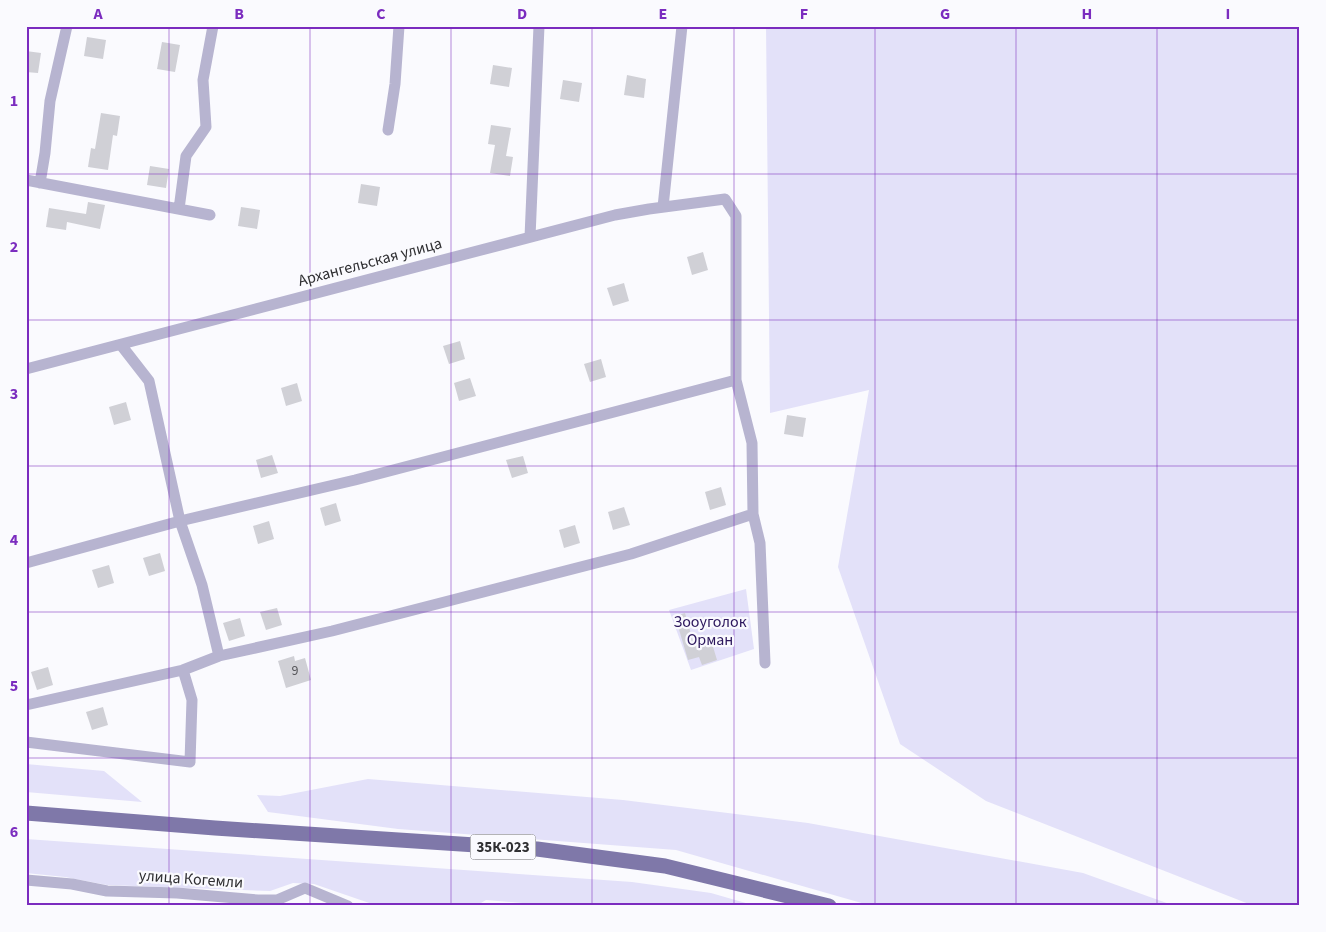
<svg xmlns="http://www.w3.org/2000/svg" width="1326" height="932" font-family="'Source Sans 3',sans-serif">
	<rect width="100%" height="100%" fill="#fafafe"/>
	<!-- green -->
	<path fill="#e3e1f9" d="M766,26h534v880h-46l-268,-105 -86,-57 -62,-177 31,-177 -99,23z
		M746,589l8,60 -63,21 -22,-60z
		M26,764l78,7 38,31 -116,-10z
		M368,779l255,21 185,23 275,50 92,33h-303l-196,-56 -278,-21 -130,-17 -11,-17 23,1z
		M26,839l606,43 79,11 45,13h-198l-72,-6 -10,6h-98l-64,-22 -21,-1 -23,8 -163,-6 -42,-8 -39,-4z"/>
	<!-- building -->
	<path fill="#d0d0d6" d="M87,37l19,3 -3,19 -19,-3z
		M162,42l18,3 -5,27 -18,-3z
		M26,51l15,2 -3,20 -12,-1z
		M493,65l19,3 -3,19 -19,-3z
		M627,75l19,4 -2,19 -20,-3z
		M563,80l19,3 -3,19 -19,-3z
		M101,113l19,3 -3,20 -4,-1 -5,35 -20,-3 3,-19 4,1z
		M491,125l20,3 -5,28 7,1 -3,19 -20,-3 5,-28 -7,-1z
		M150,166l19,3 -3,19 -19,-3z
		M361,184l19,3 -3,19 -19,-3z
		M88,202l17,3 -5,24 -33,-7 -1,8 -20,-3 3,-19 37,6z
		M241,207l19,3 -3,19 -19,-3z
		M703,252l5,18 -16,5 -5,-18z
		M624,283l5,18 -16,5 -6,-18z
		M460,341l5,18 -16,5 -6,-18z
		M601,359l5,18 -16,5 -6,-18z
		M470,378l6,18 -17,5 -5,-18z
		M297,383l5,18 -16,5 -5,-18z
		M126,402l5,18 -17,5 -5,-18z
		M787,415l19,3 -3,19 -19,-3z
		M272,455l6,18 -17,5 -5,-18z
		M523,456l5,17 -16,5 -6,-18z
		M721,487l5,18 -16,5 -5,-18z
		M336,503l5,18 -16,5 -5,-18z
		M624,507l6,18 -17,5 -5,-18z
		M269,521l5,18 -16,5 -5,-18z
		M575,525l5,18 -16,5 -5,-18z
		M160,553l5,18 -16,5 -6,-18z
		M109,565l5,18 -16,5 -6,-18z
		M277,608l5,17 -16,5 -6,-18z
		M685,613l9,32 17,-5 6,20 -15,5 -3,-8 -11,3 -13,-44z
		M240,618l5,18 -16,5 -6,-18z
		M294,656l1,5 10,-3 6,22 -25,8 -8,-27z
		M48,667l5,18 -16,5 -6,-18z
		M103,707l5,18 -16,5 -6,-18z"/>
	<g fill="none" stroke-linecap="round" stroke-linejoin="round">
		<!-- street -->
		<path stroke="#b7b4d0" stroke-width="11" d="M388,130l7,-46 4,-58
			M26,180l184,35
			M40,183l5,-30 5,-52 17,-75
			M663,207l19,-181
			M179,209l7,-53 20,-29 -3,-47 10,-54
			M530,237l9,-211
			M121,345l28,36 31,140 22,64 17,71
			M26,369l589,-154 34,-6 76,-10 11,17v164l16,63 1,71 7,29 5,120
			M26,563l154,-42 175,-41 381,-100
			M26,705l157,-35
			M26,742l164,20 2,-62 -9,-30 36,-14 113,-25 299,-77 122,-40
			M26,880l46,4 35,7 70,2 81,7h19l28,-12 43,18"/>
		<!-- primary -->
		<path stroke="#7f78a9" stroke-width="15" d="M26,813l189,15 322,21 128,17 164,40"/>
	</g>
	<!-- grid -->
	<path fill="none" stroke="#7b2cbf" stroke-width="1" stroke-opacity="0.55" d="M169,26v880M310,26v880M451,26v880M592,26v880M734,26v880M875,26v880M1016,26v880M1157,26v880M26,174h1274M26,320h1274M26,466h1274M26,612h1274M26,758h1274"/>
	<g text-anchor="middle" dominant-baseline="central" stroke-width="4.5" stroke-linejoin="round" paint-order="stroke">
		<!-- number labels -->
		<g font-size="14" fill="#57575b">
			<text x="295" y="671">9</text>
		</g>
		<!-- shield labels -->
		<rect fill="#fafafe" stroke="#6c6c6f" stroke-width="1" x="470.5" y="834.5" width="65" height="25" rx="4"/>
		<g font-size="15" font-weight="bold" fill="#2f2f32">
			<text x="503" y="847">35К-023</text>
		</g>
		<!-- street labels -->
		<g font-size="16" fill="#2f2f32" stroke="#fafafe">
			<text transform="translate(370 262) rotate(-15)">Архангельская улица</text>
			<text transform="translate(191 879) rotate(4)">улица Когемли</text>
		</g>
		<!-- park labels -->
		<g font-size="16" fill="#2c175d" stroke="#fafafe">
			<text x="710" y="622">Зооуголок<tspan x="710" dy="18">Орман</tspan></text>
		</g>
	</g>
	<!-- border -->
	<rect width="1326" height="932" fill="none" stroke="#fafafe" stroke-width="55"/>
	<rect x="28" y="28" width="1270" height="876" fill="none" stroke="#7b2cbf" stroke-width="2"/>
	<g font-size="16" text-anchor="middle" font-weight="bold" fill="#7b2cbf">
		<text x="98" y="19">A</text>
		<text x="239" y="19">B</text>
		<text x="381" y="19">C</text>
		<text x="522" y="19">D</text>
		<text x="663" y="19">E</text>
		<text x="804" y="19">F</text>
		<text x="945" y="19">G</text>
		<text x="1087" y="19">H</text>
		<text x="1228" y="19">I</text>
		<text x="14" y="106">1</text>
		<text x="14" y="252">2</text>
		<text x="14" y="399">3</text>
		<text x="14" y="545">4</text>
		<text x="14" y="691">5</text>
		<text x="14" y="837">6</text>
	</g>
</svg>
